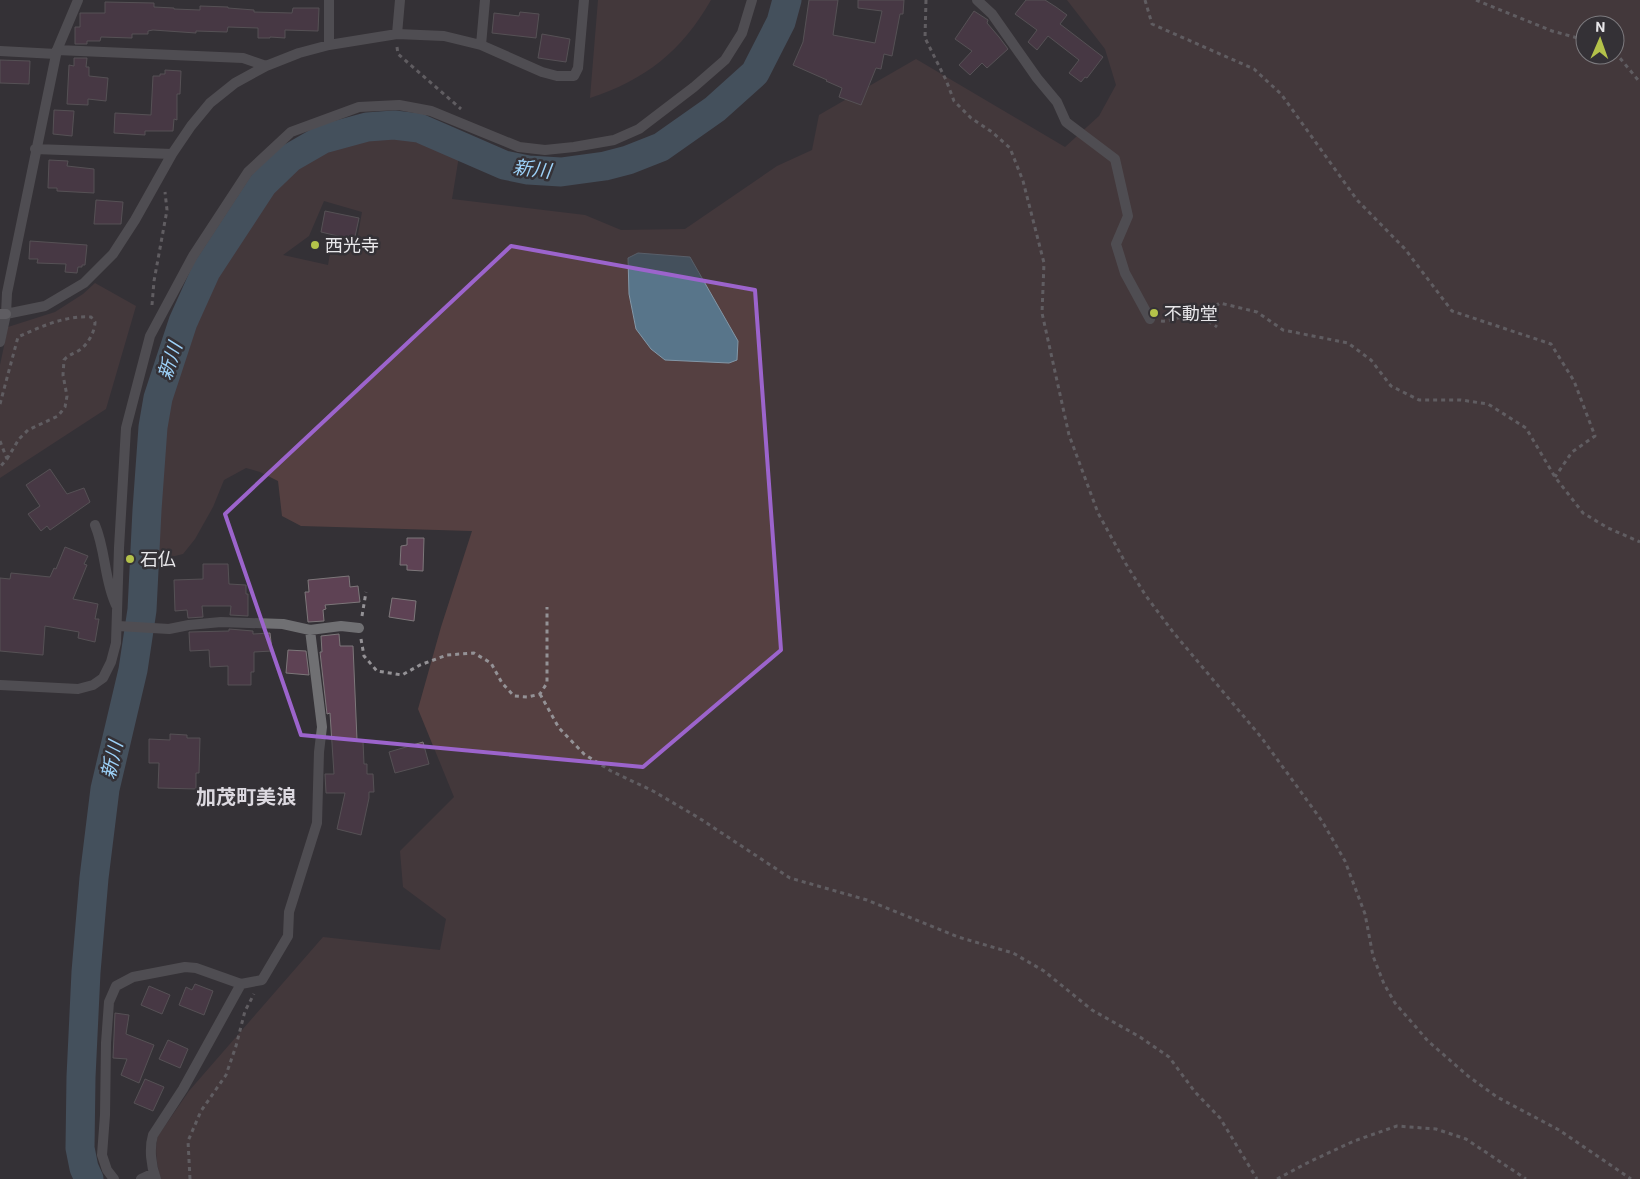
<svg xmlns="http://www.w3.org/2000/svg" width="1640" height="1179" font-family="Roboto,'Noto Sans JP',sans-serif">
	<rect width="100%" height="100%" fill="#343136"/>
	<!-- green -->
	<path fill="#554041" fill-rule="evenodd" d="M598,0h113c-29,51 -66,80 -121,98z
		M1067,0h573v1179h-1479c-4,-13 -7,-30 -3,-43l31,-45 134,-154 117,13 6,-31 -43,-32 -3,-36 54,-54 -36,-88 23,-82 31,-96 -171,-5 -19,-10 -4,-35 -18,-9 -14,-4 -22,12 -11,27 -18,32 -12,15 -16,4 -18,-17 10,-130 14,-51 25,-60 45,-79 52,-62 46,-17 69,-7 49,21 -7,43 133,16 36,15 64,-1 92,-63 35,-16 7,-35 97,-56 149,88 34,-31 17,-31 -11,-36zM1585,25h30v30h-30zM324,201l38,11 -7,39 -24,-3 -3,17 -45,-10 26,-19z
		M95,283l41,23 -30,103 -106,69v-113l8,-38 47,-15 28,-18z"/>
	<!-- water -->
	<path fill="#58758a" stroke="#8397a7" d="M638,253l52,4 48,84 -1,19 -8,3 -64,-3 -14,-11 -15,-20 -7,-35 -1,-36z"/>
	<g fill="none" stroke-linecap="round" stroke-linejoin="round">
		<!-- river -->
		<path stroke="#58758a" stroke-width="29" d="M89,1179l-5,-11 -4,-20 1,-71 5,-105 8,-94 11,-89 28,-119 9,-60 5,-100 6,-83 5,-29 25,-76 23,-51 57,-87 27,-26 33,-19 44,-12 27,-2 25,3 85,37 24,5 33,2 44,-6 23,-6 33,-13 54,-38 40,-36 26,-51 6,-22"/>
	</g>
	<!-- building -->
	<path fill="#5e4254" stroke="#7d777a" d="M809,0h29l-5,35 42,8 7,-32 -24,-3v-8h46l-1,14h-3l-8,42 -8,-2 -3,15 -5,-1 -15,37 -22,-8 3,-9 -16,-7 1,-1 -34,-15 10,-23z
		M1026,0h19l11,7 11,8 -7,9 43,33 -16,21 -2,-1 -4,5 -12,-9 10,-13 -31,-24 -11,14 -9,-8 9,-12 -22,-16z
		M105,2l49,1v4l20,1v1l26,1v-4l28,1v1l26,2v2l38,1 1,-5h26l-1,23 -33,-1v8l-15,-1v1h-12v-10l-30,-1 -1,5 -31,-1v2l-43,-3 -5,1v3h-16v4l-31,-1 -1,4h-13v3h-12v-17h5v-14h25z
		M974,11l14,9 -1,3 12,14 9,12 -21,19 -5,-5 -12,12 -11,-10 13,-14 -17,-12z
		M520,12l19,2 -3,24 -44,-5 2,-20 25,3z
		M542,34l28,5 -4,23 -28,-4z
		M74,58h13l-1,9h3v9l19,2 -2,23 -18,-2v6l-21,-1 2,-39 5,1z
		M0,60l30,1 -1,23 -29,-1z
		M165,70l16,1 -1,23h-3v26l-3,-1 -1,12h-28v4l-31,-2 1,-20 36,2 2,-39h7v-2h5z
		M54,110l20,1 -2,25 -19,-2z
		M49,160l19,1 -1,5 27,3v24l-37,-2v-3h-9z
		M96,200l27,2 -2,22h-27z
		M325,211l34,7 -6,28 -12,-2 1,-7 -21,-5z
		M30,241l57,4 -2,20h-3v2h-4l-1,6 -12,-1 1,-8 -29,-1 1,-4h-9z
		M50,469l17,25 17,-6 6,14 -40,28 -3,-4 -6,5 -13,-17 12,-8 -14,-21z
		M407,538h17l-1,33 -16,-1v-5h-7l1,-19 6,-1z
		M65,547l23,9 -4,8 3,1 -14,34 25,5 -3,15h4l-4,23 -17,-4 1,-6 -34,-6 -2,29 -43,-4v-73l10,1 1,-6 39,4 4,-9 2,1z
		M203,564h25l1,20 17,1v9h2v22l-18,-1 1,-9h-29l1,11 -15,1 -1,-8 -12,1 -1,-31 29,-1z
		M349,576l1,11 8,-1 2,16 -35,3 1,4 -3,1 1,11 -16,1 -3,-30h4l-1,-12z
		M392,598l24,3 -2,20 -25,-4z
		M229,629l24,2v3l17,-1 2,18 -18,1v20h-3v13h-23v-19l-18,1 -1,-17 -19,1 -1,-19 40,-1z
		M339,634l1,12h13l4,94 6,1 1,23h3v10h6l1,18h-5v6l-8,37 -24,-6 8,-36h-19l-1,-19h9l-4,-61 -3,1 -7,-62h2l-1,-16z
		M288,650l18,1 3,24 -23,-2z
		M170,734l17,1v3h13l-1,35h-3v16l-38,-1 1,-25h-10v-24l21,1z
		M423,742l6,22 -34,9 -6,-21z
		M195,984l18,7 -9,24 -25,-10 7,-18 6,3z
		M149,986l21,9 -8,19 -21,-9z
		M115,1013l14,2 -3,19 28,11 -15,38 -18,-8 6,-16 -14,-1z
		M168,1040l20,9 -8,19 -21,-9z
		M145,1079l19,8 -11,24 -19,-8z"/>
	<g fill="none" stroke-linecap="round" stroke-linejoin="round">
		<!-- path -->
		<path stroke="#949296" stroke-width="3" stroke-dasharray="4 4" stroke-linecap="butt" d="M926,0l-1,38 21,42 8,21 17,17 21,14 18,16 13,33 21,82 -2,50 27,122 29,78 28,51 20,32 27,36 88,105 61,84 23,40 20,53 8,42 11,28 11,19 33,38 40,35 29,21 62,33 72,49
			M1145,0l7,24 102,45 27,25 76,106 48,49 47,62 99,33 23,37 21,55 -23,16 -17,25
			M1476,0l76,31 33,9
			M397,47l1,7 63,55
			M1615,52l23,28 2,1
			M152,305l2,-24 13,-71 -2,-18
			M1195,318l25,-15 37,9 26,18 65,13 23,17 20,26 28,14h42l27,4 38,24 29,49 28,36 25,15 32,14
			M1161,321c8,1 16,-4 24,-4 12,-1 23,3 32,10
			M0,404l18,-67h-1
			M0,441l7,18 -7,8
			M7,459l12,-20 9,-9 30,-14 7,-9 2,-11 -4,-21 1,-15c4,-5 9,-6 14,-9 9,-5 17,-19 17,-29l-4,-5c-25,-2 -51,10 -73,20
			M362,616l4,-24
			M361,639l3,17 13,15 25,4 18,-10 27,-10 27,-2 17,10 11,20 12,13 14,1 12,-3 7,-11v-76
			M540,694l19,34 25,26 27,17 42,20 46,27 91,60 77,22 91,37 55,16 31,18 48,39 48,27 29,20 26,35 25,26 37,61
			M190,1179l-2,-38 13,-30 25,-36 10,-29 9,-35 9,-17
			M1277,1179l32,-17 45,-21 43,-15 39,3 30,10 60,40"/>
		<!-- street -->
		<path stroke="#707073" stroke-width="10" d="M977,0l15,14 45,64 20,24 9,20 49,37 13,57 -12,28 9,29 25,46
			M397,34l3,-34
			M329,45v-45
			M481,45l4,-45
			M57,50l186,8 23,8
			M0,51l56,3
			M35,149l137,5
			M6,314l39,-8 39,-23 29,-29 22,-34 37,-66 19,-28 19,-23 25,-20 31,-17 33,-13 30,-8 68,-11 47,2 37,9 61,27 15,4h17l4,-8 6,-68
			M0,342l6,-28 1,-21 50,-243 21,-50
			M95,525c11,26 9,55 21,80
			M118,626l51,3 20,-4 32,-3 62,2 27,6 31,-4 18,2
			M0,685l78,4 15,-4 10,-7 8,-16 5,-19 3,-95 7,-120 24,-92 43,-80 55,-84 43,-40 68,-25 40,-2 32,6 88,36 26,3 29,-3 40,-7 25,-11 55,-42 31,-27 17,-27 10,-33
			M114,1179l-7,-9 -5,-15 3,-40 1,-72 3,-41 7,-16 17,-9 52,-10 11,1 45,16
			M141,1179l13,-6
			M156,1179c-5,-13 -7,-31 -3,-44l30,-46 58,-105 21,-4 26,-44 1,-24 28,-89 2,-71 3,-25 -12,-97"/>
		<!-- secondary -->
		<path stroke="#929397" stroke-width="10" d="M0,314h6"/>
	</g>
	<!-- marked area -->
	<path d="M0 0H1640V1179H0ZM511,246l244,44 26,360 -138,117 -342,-32 -76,-221z" fill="#343136" fill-opacity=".55" fill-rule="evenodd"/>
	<path fill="none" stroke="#9c64cc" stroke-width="4" stroke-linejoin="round" d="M511,246l244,44 26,360 -138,117 -342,-32 -76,-221z"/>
	<!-- markers -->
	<g fill="#b4c24a" stroke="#343136" stroke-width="2">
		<circle cx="315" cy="245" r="5"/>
		<circle cx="1154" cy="313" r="5"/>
		<circle cx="130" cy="559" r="5"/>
	</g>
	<g text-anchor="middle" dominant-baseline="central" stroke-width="5" stroke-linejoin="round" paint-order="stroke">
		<!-- poi labels -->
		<g font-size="18" fill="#e8e7ea" stroke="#343136" text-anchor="start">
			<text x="325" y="245">西光寺</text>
			<text x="1164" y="313">不動堂</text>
			<text x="140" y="559">石仏</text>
		</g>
		<!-- water labels -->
		<g font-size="19" font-style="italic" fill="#9dd2f9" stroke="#343136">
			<text transform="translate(532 169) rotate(7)">新川</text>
			<text transform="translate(170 361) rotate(-72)">新川</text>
			<text transform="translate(112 760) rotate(-77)">新川</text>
		</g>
		<!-- quarter labels -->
		<g font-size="20" font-weight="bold" fill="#dcd9e0" stroke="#343136">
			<text x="246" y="797">加茂町美浪</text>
		</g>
	</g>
	<!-- north arrow -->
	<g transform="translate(1600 40) rotate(2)"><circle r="24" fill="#343136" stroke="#7c7a7e"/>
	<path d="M0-4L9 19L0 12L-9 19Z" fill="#b4c24a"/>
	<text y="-8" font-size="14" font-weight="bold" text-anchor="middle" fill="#e8e7ea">N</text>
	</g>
</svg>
